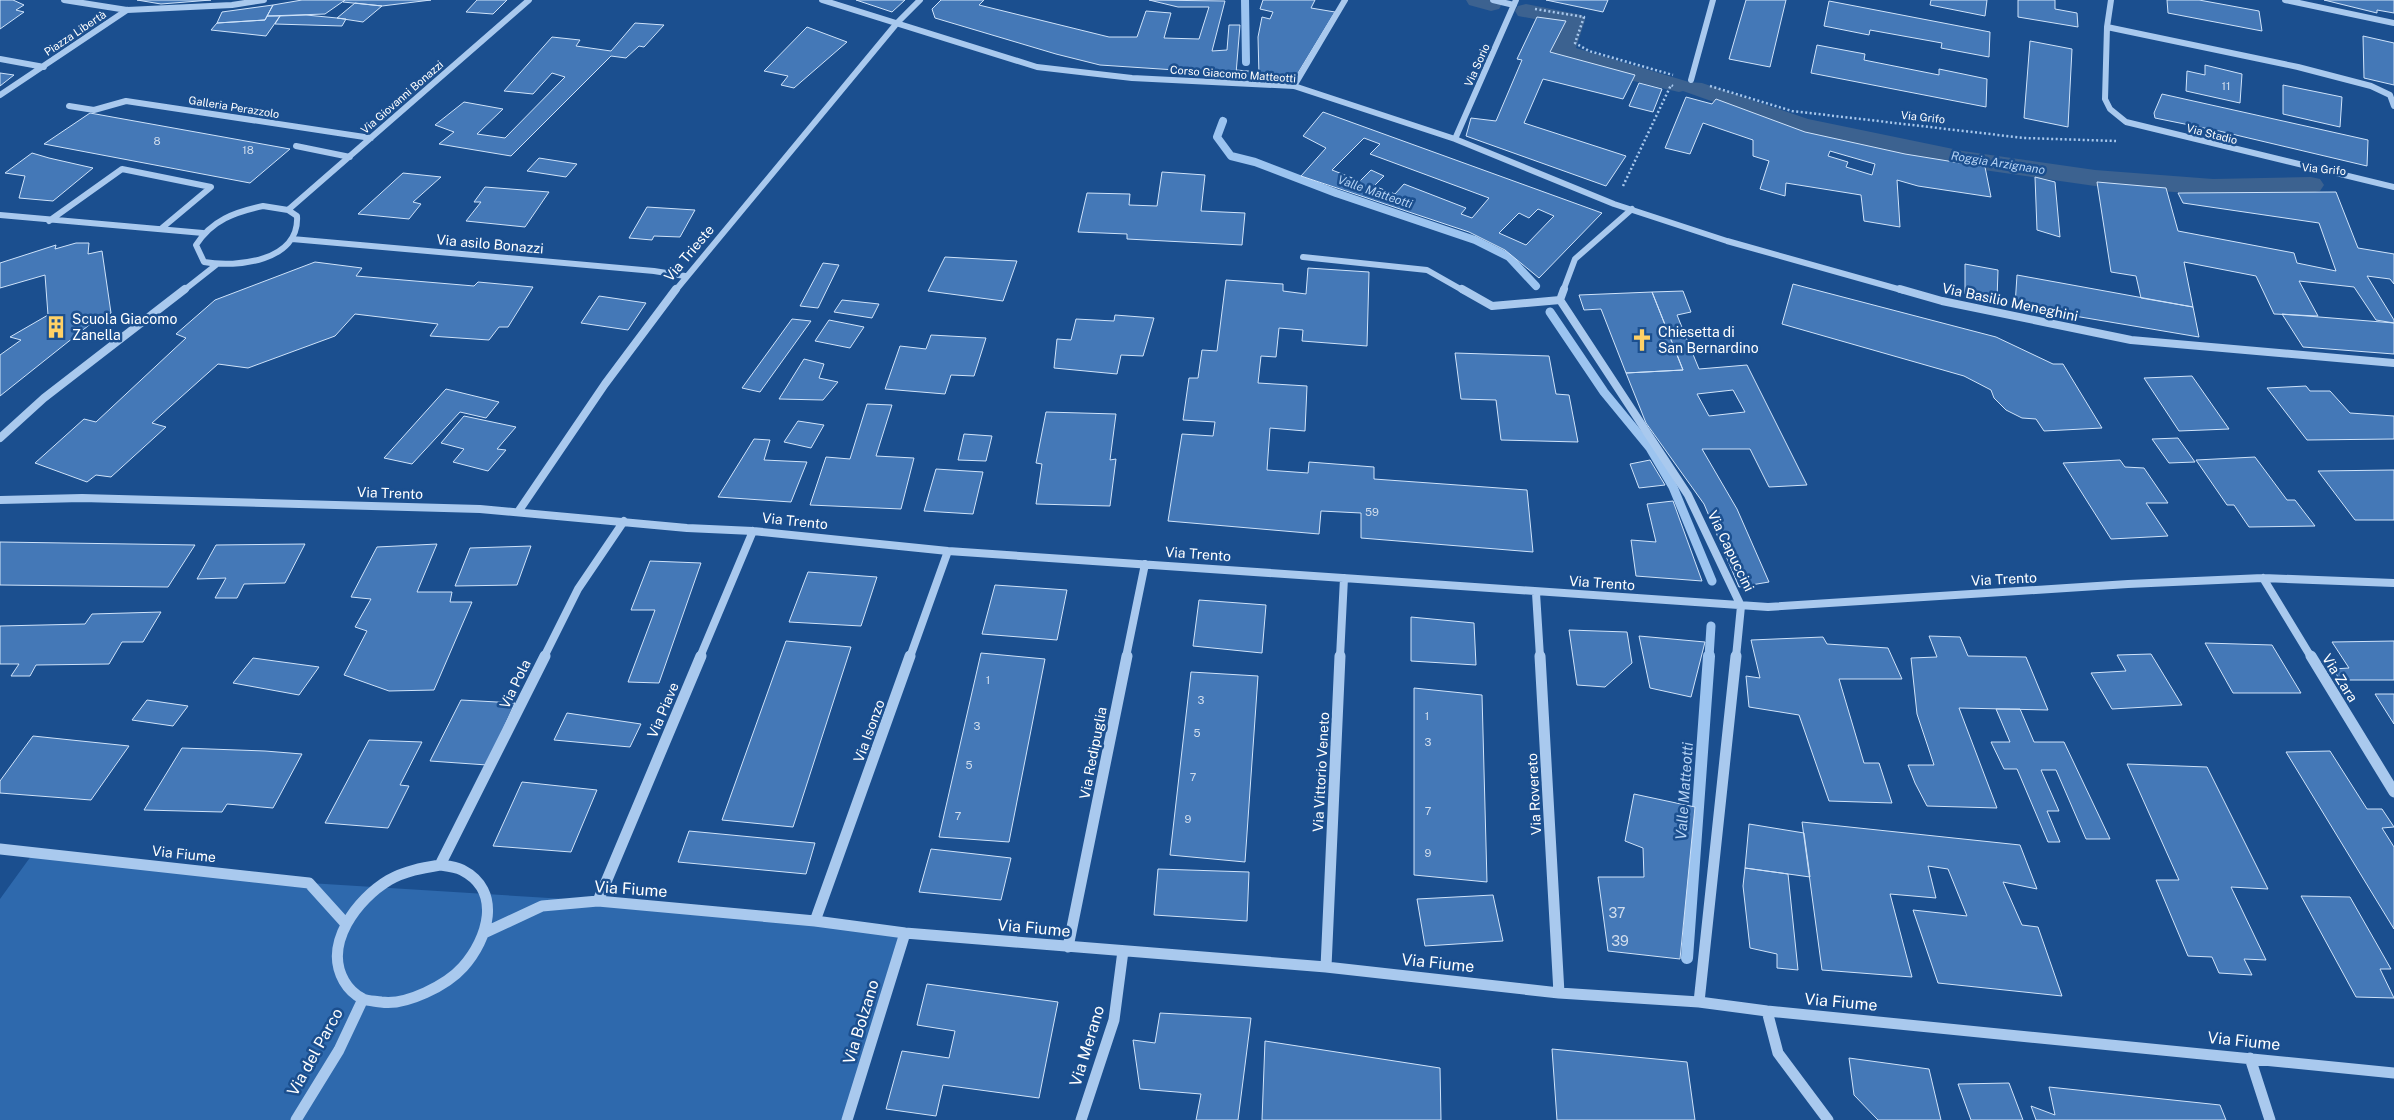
<svg xmlns="http://www.w3.org/2000/svg" width="2394" height="1120" font-family="'Public Sans',sans-serif">
	<rect width="100%" height="100%" fill="#1b4f8f"/>
	<!-- green -->
	<path fill="#2e69ad" d="M34,852l275,31 289,18 307,32 -58,187h-847v-221z"/>
	<g fill="none" stroke-linecap="round" stroke-linejoin="round">
		<!-- stream-far2 -->
		<path stroke="#9cc4f0" stroke-width="8" d="M1245,0l1,62
			M1223,121l-6,16 14,19 24,6 81,31 139,47 34,17 27,29"/>
		<!-- stream-far1 -->
		<path stroke="#9cc4f0" stroke-width="9" d="M1550,312l54,80 46,56 23,39 39,94
			M1709,657l2,-31"/>
		<!-- stream -->
		<path stroke="#9cc4f0" stroke-width="12" d="M1687,958l22,-302"/>
		<!-- canal -->
		<path fill="#3c6290" fill-rule="evenodd" d="M1466,0h33l3,4 -3,5 -8,2 -22,-6z
			M1526,4l56,11 3,5 -9,28 113,34 13,1 106,36 155,32 132,19 118,9 98,-2 9,2 4,6 -4,6 -9,2 -98,2 -118,-9 -132,-19 -170,-37 -110,-39 -4,1c-22,-5 -118,-27 -128,-41l10,-27 -43,-8 -3,-5 3,-5z"/>
	</g>
	<!-- building -->
	<path fill="#4478b7" stroke="#cfe3fa" fill-rule="evenodd" d="M0,0h13l11,5 -8,5 8,2 -24,17z
		M137,0h74l-50,4z
		M302,0h43l-20,14 -58,2 6,-11z
		M345,0h86l-49,6 -39,-4z
		M477,0h30l-14,14 -27,-2z
		M856,0h49l-13,12z
		M941,0h43l-5,5 130,32h28l9,-26 25,2 -7,25 35,1 10,-32h-31l-29,-7 76,1 -13,50 15,-1 2,-25h11l-4,49 -136,-9 -44,-11 -121,-36 -3,-9z
		M1263,0h52l-4,8 24,4 -40,66 -36,-2 -1,-39 4,-20 8,2 3,-7 -13,-3z
		M1546,0h62l-5,12z
		M1746,0h40l-16,67 -41,-8z
		M1931,0h56l-2,16 -55,-11z
		M2018,0h37v9l22,4 1,14 -60,-10z
		M2167,0h32l60,11 3,20 -94,-18z
		M2324,0h70v13l-17,-3v3z
		M1829,1l161,31 -1,25 -48,-9 1,-5 -72,-13 -1,5 -45,-9z
		M355,3l27,3 -19,16 -26,-4z
		M273,5l-8,15 -48,3 5,-11z
		M306,15l31,3 9,1 -4,7 -67,-2 5,-8z
		M267,16h13l-14,20 -55,-6 6,-7 48,-3z
		M1537,17l29,4 -16,31 85,23 -12,24 -80,-20 -19,44 102,33 -20,30 -140,-50 5,-18 25,3 26,-61 -5,-1z
		M635,23l29,2 -20,22 -5,-1 -13,12 -15,-2 -100,100 -72,-12 15,-12 -19,-7 29,-23 39,7 -26,25 28,4 60,-61 -13,-4 -19,21 -29,-3 48,-54 28,3 -4,6 35,5z
		M807,27l40,15 -53,46 -13,-3 7,-9 -24,-5z
		M2363,36l31,7v42l-30,-7z
		M2030,41l42,8 -4,78 -44,-9z
		M1817,45l48,9 -1,6 75,15v-6l48,10 -1,28 -175,-34z
		M2205,65l37,9 -2,29 -54,-12 1,-20 18,4z
		M1236,70l24,2 -1,4 -23,-2z
		M0,73l14,2 -14,11z
		M1639,83l23,6 -9,23 -24,-6z
		M2283,85l59,12 -2,30 -57,-13z
		M2162,94l206,46 -1,26 -148,-35 -64,-13 -1,-5z
		M1686,97l26,7 4,-5 89,33 100,22 80,13 6,30 -73,-11 -21,-6 3,47 -36,-6 -3,-26 -75,-12 -1,13 -25,-7 9,-28 -16,-5v-16l-50,-17 -13,31 -25,-6zM1830,151l45,13 -3,11 -26,-8 2,-5 -20,-6z
		M1323,112l279,101 -63,65 -34,-28 -36,-18 -168,-56 25,-28 -23,-12zM1364,138l16,6 -10,10 119,44 -17,20 -11,-4 5,-6 -62,-24 -9,10 -21,-8 10,-10 -13,-6 -11,11 -28,-11zM1538,209l16,7 -28,29 -27,-12 20,-20 10,5z
		M90,113l200,36 -40,34 -206,-39z
		M32,153l17,5 44,10 -40,33 -34,-3 6,-22 -20,-3z
		M539,158l38,6 -11,13 -39,-6z
		M1162,172l43,3 -4,36 44,2 -3,32 -115,-6v-5l-49,-2 9,-39 43,1 -1,11 28,1z
		M403,173l38,4 -28,25 8,2 -12,15 -51,-5z
		M2035,177l20,5 5,55 -23,-7z
		M2097,182l69,6 12,43 116,22 3,10 39,8 -17,-48 -136,-20 -5,-10 158,-1 22,56 36,6v30l-4,-5 -23,-3 27,44v3l-18,-3 -22,-33 -55,-6 19,35 -44,-2 -18,-38 -72,-14 9,45 -52,-9 -5,-22 -25,-4z
		M485,187l64,5 -24,35 -59,-6 15,-19h-7z
		M647,207l48,3 -15,27 -26,-1 -2,4 -23,-2z
		M76,243h13l-1,11 14,-3 9,62 -13,5 -98,78v-41l21,-15 -11,-3 38,-22 -3,-40 -45,13v-25l56,-18 -1,4z
		M945,257l72,4 -14,40 -75,-10z
		M315,262l47,6 -6,8 118,10 4,-4 55,5 -25,40h-9l-10,13 -59,-4 8,-12 -83,-10 -20,22 -87,32 -30,-4 -66,59 14,4 -55,50 -15,-2 -9,7 -52,-19 49,-44 12,3 90,-84 -10,-4 39,-34z
		M823,263l16,2 -21,43 -18,-2z
		M1965,264l33,6 -1,30 -32,-6z
		M1308,268l61,4 -2,74 -65,-5 1,-11 -24,-2 -3,29 -15,-1 -3,27 49,3 -2,45 -35,-3 -3,42 41,3 1,-11 65,5v12l153,11 6,62 -172,-14v-25l-40,-2 -2,23 -151,-13 14,-87 31,2 2,-14 -32,-2 6,-42h9l4,-28 15,1 9,-71 57,4v7l23,3z
		M2017,275l176,32 6,30 -184,-31z
		M1793,284l203,53 57,27h10l39,64 -58,3 -8,-12 -14,-1 -16,-8 -12,-12 -3,-8 -27,-14 -182,-52z
		M1683,291l8,21 -14,3 22,54 48,-4 60,120 -38,2 -19,-38h-48l35,60 32,73 -30,5 -35,-83 -58,-81 -20,-50 57,-3 -31,-78zM1733,390l12,22 -36,4 -12,-22z
		M1652,292l31,78 -57,3 -25,-64 -17,1 -5,-15z
		M599,296l47,7 -18,27 -47,-7z
		M842,300l37,4 -7,14 -38,-6z
		M2282,314l112,9v31l-91,-7z
		M1115,315l39,3 -11,38 -22,-1 -4,19 -63,-6 3,-29 14,1 5,-21 38,2z
		M792,319l19,2 -51,71 -18,-4z
		M829,320l35,7 -14,21 -35,-7z
		M931,335l55,3 -12,38 -23,-1 -6,19 -60,-5 15,-43 26,3z
		M1455,353l94,3 7,38 13,1 9,47 -77,-2 -5,-40 -35,-1z
		M804,359l20,5 -5,14 19,4 -15,18 -44,-1z
		M2192,376l37,53 -50,2 -35,-53z
		M2306,386l4,5h20l20,22 44,3v23l-87,1 -40,-52z
		M446,389l53,13 -13,16 -26,-6 -48,52 -28,-6z
		M867,404l25,1 -16,51 38,2 -13,51 -91,-4 16,-48 24,2z
		M1046,412l70,2 -6,46 6,-1 -6,47 -74,-2 6,-40 -6,-1z
		M464,416l52,11 -19,22 9,1 -18,21 -35,-9 11,-13 -23,-6z
		M798,421l26,4 -13,23 -27,-6z
		M964,434l28,2 -6,25 -28,-1z
		M2178,438l17,24 -26,1 -17,-24z
		M754,439l16,1 -6,20 43,2 -16,40 -73,-5z
		M2255,457l32,43h8l20,26 -66,1 -15,-22h-7l-31,-45z
		M1650,460l15,25 -26,3 -9,-24z
		M2120,460l5,7 19,1 24,35h-22l22,33 -57,3 -48,-76z
		M936,469l47,3 -10,42 -49,-3z
		M2394,470v50h-39l-37,-49z
		M1673,501l29,80 -66,-5 -5,-36 25,2 -9,-38z
		M0,542l195,3 -27,42 -168,-2z
		M305,544l-20,39 -41,1 -7,14h-22l11,-20 -29,1 19,-34z
		M437,544l-20,48h35l-2,10h22l-38,88 -45,1 -45,-16 23,-44 -12,-4 16,-28 -20,-2 26,-50z
		M531,546l-14,39 -62,1 15,-38z
		M650,561l51,2 -42,120 -31,-1 27,-72h-24z
		M808,572l69,5 -16,49 -72,-4z
		M995,585l72,5 -10,50 -75,-6z
		M1199,600l67,5 -4,48 -69,-7z
		M161,612l-18,30h-21l-13,22 -73,1 -6,11h-19l8,-12h-19v-38l85,-2 7,-10z
		M1411,617l63,6 2,42 -65,-4z
		M1569,630l58,2 5,31 -27,24 -28,-2z
		M1639,636l66,6 -14,55 -41,-9z
		M1929,636l31,1 8,19 58,1 22,53 -89,-2 38,100 -70,-2 -12,-23 -7,-18h26l-17,-51 -6,-56 26,-1z
		M1823,637l4,7 61,4 14,31h-63l25,84h15l13,40 -63,-2 -30,-86 -50,-8 -3,-31 14,2 -9,-38z
		M786,641l65,6 -58,180 -71,-7z
		M2394,641v39h-54l-7,-11 16,-1 -17,-26z
		M2205,643l67,2 29,48h-68z
		M981,653l64,6 -36,183 -70,-5z
		M2151,654l31,51 -70,4 -21,-36 35,-2 -9,-16z
		M253,658l66,9 -20,28 -66,-12z
		M1191,672l67,4 -13,186 -75,-7z
		M1414,688l68,7 5,187 -73,-7z
		M2375,694h19v30z
		M147,700l41,6 -15,20 -41,-6z
		M461,700l54,3 -28,62 -57,-4z
		M1996,709h24l14,33h30l46,97h-24l-30,-69h-15l18,41h-12l13,31h-12l-31,-73h-13l-13,-27h19z
		M567,713l74,11 -11,23 -76,-7z
		M33,736l96,10 -38,54 -91,-7v-12z
		M369,740l53,2 -22,43 9,1 -21,42 -63,-5z
		M182,748l83,3 37,3 -29,54 -46,-4 -5,8 -78,-2z
		M2330,751l37,58h15l12,18 -12,1 12,19v82l-108,-177z
		M2127,764l80,3 61,122 -37,-2 35,73 -22,-1 8,16 -33,-2 -7,-16 -24,-1 -32,-76h23z
		M522,782l75,8 -26,62 -78,-6z
		M1634,794l61,13 -15,152 -72,-8 -10,-74h46l-1,-29 -18,-7z
		M1802,822l218,23 17,44 -34,-7 19,43 16,2 24,69 -124,-13 -25,-73 54,6 -19,-47 -20,-3 8,32 -46,-4 22,83 -90,-7z
		M1749,824l55,9 6,44 -65,-9z
		M689,831l126,12 -9,31 -128,-12z
		M931,849l80,9 -10,42 -82,-8z
		M1745,868l43,6 10,96 -21,-2v-14l-27,-6 -7,-62z
		M1158,869l91,3 -2,49 -93,-6z
		M1493,895l10,46 -78,5 -8,-47z
		M2301,896l49,1 41,72h-11l14,29 -38,-1z
		M927,984l131,18 -19,96 -96,-13 -7,31 -50,-7 16,-58 47,7 6,-27 -38,-6z
		M1160,1013l91,5 -13,102h-42l5,-26 -61,-5 -7,-49 22,3z
		M1265,1041l175,27 1,52h-179z
		M1552,1049l135,13 8,58h-138z
		M1849,1058l80,11 12,51h-63l-24,-25z
		M2009,1083l14,37h-52l-13,-36z
		M2049,1087l171,18 6,15h-190l-5,-14 24,9z"/>
	<g fill="none" stroke-linecap="round" stroke-linejoin="round">
		<!-- path -->
		<path stroke="#a9c9ee" stroke-width="2.5" stroke-dasharray="2 2.5" stroke-linecap="butt" d="M1535,9l49,8 -9,26 14,8 84,24
			M1710,86l82,25 232,27 92,3
			M1623,186l48,-101 2,1"/>
		<!-- minor-far2 -->
		<path stroke="#a9c9ee" stroke-width="6" d="M64,0l63,10 105,-5 32,-5
			M822,0l215,67 95,11 162,8 161,53 159,65 113,37 178,50
			M1493,0l21,5
			M2111,0l-4,27 -2,72 5,10 16,13 268,65
			M2285,0l109,23
			M2107,27l191,40 73,19 19,9 4,11
			M0,59l44,8
			M1691,80l22,-80
			M1294,86l51,-86
			M0,95l127,-85
			M69,106l25,4 32,-9 245,37
			M1455,139l61,-139
			M296,146l54,11
			M263,206l25,4 9,6c3,45 -60,52 -93,46l-8,-17c16,-25 39,-33 67,-39z
			M288,210l241,-210
			M0,215l203,18
			M49,221l73,-52 89,18 -49,41
			M292,239l362,32 31,5
			M1303,257l124,13 37,21
			M183,291l33,-26
			M675,291l222,-268 23,-23
			M1563,291l12,-32 57,-50"/>
		<!-- minor-far1 -->
		<path stroke="#a9c9ee" stroke-width="8" d="M1462,289l30,17 68,-6
			M1564,289l-4,11 128,195 53,111 -5,51
			M1900,289l42,12 189,39 263,23
			M0,438l44,-40 141,-109
			M0,500l82,-2 398,11 207,19 66,3 195,20 820,56 360,-23 135,-6 131,5
			M518,512l87,-128 71,-95
			M2263,578l48,79
			M1536,593l4,64
			M544,657l34,-68 46,-68
			M700,657l53,-126
			M910,657l38,-106
			M1126,657l19,-93
			M1340,657l4,-79"/>
		<!-- minor -->
		<path stroke="#a9c9ee" stroke-width="11" d="M1540,656l19,337
			M2311,656l83,136
			M0,849l309,34 37,41
			M440,865l105,-209
			M440,865c7,1 16,2 22,5 41,21 26,69 1,97 -16,18 -57,39 -82,35 -5,-1 -13,-1 -18,-3 -8,-4 -15,-11 -19,-18 -21,-37 13,-82 45,-101 16,-9 33,-12 51,-15z
			M598,901l103,-245
			M815,921l95,-265
			M484,933l58,-27 56,-5 217,20 90,12 421,34 233,26 140,9 68,9 627,62
			M1068,947l59,-291
			M1326,967l14,-311
			M1699,1002l37,-346
			M1767,1011l11,42 50,67
			M2250,1058l20,62
			M296,1120l43,-70 24,-51
			M847,1120l58,-187
			M1081,1120l33,-100 9,-69"/>
	</g>
	<!-- icons -->
	<defs>
		<symbol id="building-bare" viewBox="-9 -9 18 18"><path d="M-4-6H4V6H1V3H-1V6H-4ZM-2.5-4.3h1.7v1.8h-1.7ZM.8-4.3h1.7v1.8H.8ZM-2.5-1h1.7V.8h-1.7ZM.8-1h1.7V.8H.8Z" fill="#ffd166" stroke="#1b4f8f" stroke-width="2.5" paint-order="stroke"/></symbol>
		<symbol id="church-bare" viewBox="-9 -9 18 18"><path d="M-1.2-6h2.4v3.5h3.3v2.4h-3.3V6h-2.4V-.1h-3.3v-2.4h3.3Z" fill="#ffd166" stroke="#1b4f8f" stroke-width="2.5" paint-order="stroke"/></symbol>
	</defs>
	<g fill-rule="evenodd">
		<use href="#building-bare" x="40" y="311" width="32" height="32"/>
		<use href="#church-bare" x="1626" y="324" width="32" height="32"/>
	</g>
	<g text-anchor="middle" dominant-baseline="central" stroke-width="5" stroke-linejoin="round" paint-order="stroke">
		<!-- far-street labels -->
		<g font-size="11" fill="#fff" stroke="#1b4f8f">
			<text transform="translate(75 33) rotate(-34)">Piazza Libertà</text>
			<text transform="translate(1477 65) rotate(-66)">Via Sorio</text>
			<text transform="translate(1233 74) rotate(4)">Corso Giacomo Matteotti</text>
			<text transform="translate(402 97) rotate(-41)">Via Giovanni Bonazzi</text>
			<text transform="translate(234 107) rotate(9)">Galleria Perazzolo</text>
			<text transform="translate(1923 117) rotate(6)">Via Grifo</text>
			<text transform="translate(2212 134) rotate(14)">Via Stadio</text>
			<text transform="translate(2324 169) rotate(5)">Via Grifo</text>
		</g>
		<!-- number labels -->
		<g font-size="11" fill="#d0dded">
			<text x="2226" y="86">11</text>
			<text x="157" y="141">8</text>
			<text x="248" y="150">18</text>
			<text x="1372" y="512">59</text>
			<text x="988" y="680">1</text>
			<text x="1201" y="700">3</text>
			<text x="1427" y="716">1</text>
			<text x="977" y="726">3</text>
			<text x="1197" y="733">5</text>
			<text x="1428" y="742">3</text>
			<text x="969" y="765">5</text>
			<text x="1193" y="777">7</text>
			<text x="1428" y="811">7</text>
			<text x="958" y="816">7</text>
			<text x="1188" y="819">9</text>
			<text x="1428" y="853">9</text>
		</g>
		<!-- far-water labels -->
		<g font-size="12" font-style="italic" fill="#b5d3f5" stroke="#1b4f8f">
			<text transform="translate(1998 163) rotate(9)">Roggia Arzignano</text>
			<text transform="translate(1375 192) rotate(19)">Valle Matteotti</text>
		</g>
		<!-- street labels -->
		<g font-size="14" fill="#fff" stroke="#1b4f8f">
			<text transform="translate(490 244) rotate(5)">Via asilo Bonazzi</text>
			<text transform="translate(689 253) rotate(-50)">Via Trieste</text>
			<text transform="translate(2010 302) rotate(12)">Via Basilio Meneghini</text>
			<text transform="translate(390 493) rotate(2)">Via Trento</text>
			<text transform="translate(795 521) rotate(6)">Via Trento</text>
			<text transform="translate(1731 551) rotate(64)">Via Capuccini</text>
			<text transform="translate(1198 554) rotate(4)">Via Trento</text>
			<text transform="translate(2004 579) rotate(-3)">Via Trento</text>
			<text transform="translate(1602 583) rotate(4)">Via Trento</text>
			<text transform="translate(2340 678) rotate(58)">Via Zara</text>
			<text transform="translate(515 684) rotate(-64)">Via Pola</text>
			<text transform="translate(663 710) rotate(-67)">Via Piave</text>
			<text transform="translate(869 731) rotate(-70)">Via Isonzo</text>
			<text transform="translate(1093 753) rotate(-79)">Via Redipuglia</text>
			<text transform="translate(1321 772) rotate(-87)">Via Vittorio Veneto</text>
			<text transform="translate(1534 794) rotate(-93)">Via Rovereto</text>
			<text transform="translate(184 854) rotate(6)">Via Fiume</text>
		</g>
		<!-- poi labels -->
		<g font-size="14" fill="#fff" stroke="#1b4f8f" text-anchor="start">
			<text x="72" y="319">Scuola Giacomo<tspan x="72" dy="16">Zanella</tspan></text>
			<text x="1658" y="332">Chiesetta di<tspan x="1658" dy="16">San Bernardino</tspan></text>
		</g>
		<!-- near-number labels -->
		<g font-size="14" fill="#d0dded">
			<text x="1617" y="913">37</text>
			<text x="1620" y="941">39</text>
		</g>
		<!-- water labels -->
		<g font-size="15" font-style="italic" fill="#b5d3f5" stroke="#1b4f8f">
			<text transform="translate(1684 791) rotate(-86)">Valle Matteotti</text>
		</g>
		<!-- near-street labels -->
		<g font-size="16" fill="#fff" stroke="#1b4f8f">
			<text transform="translate(631 889) rotate(4)">Via Fiume</text>
			<text transform="translate(1034 928) rotate(5)">Via Fiume</text>
			<text transform="translate(1438 963) rotate(6)">Via Fiume</text>
			<text transform="translate(1841 1002) rotate(5)">Via Fiume</text>
			<text transform="translate(861 1022) rotate(-73)">Via Bolzano</text>
			<text transform="translate(2244 1041) rotate(6)">Via Fiume</text>
			<text transform="translate(1087 1046) rotate(-73)">Via Merano</text>
			<text transform="translate(315 1052) rotate(-61)">Via del Parco</text>
		</g>
	</g>
</svg>
